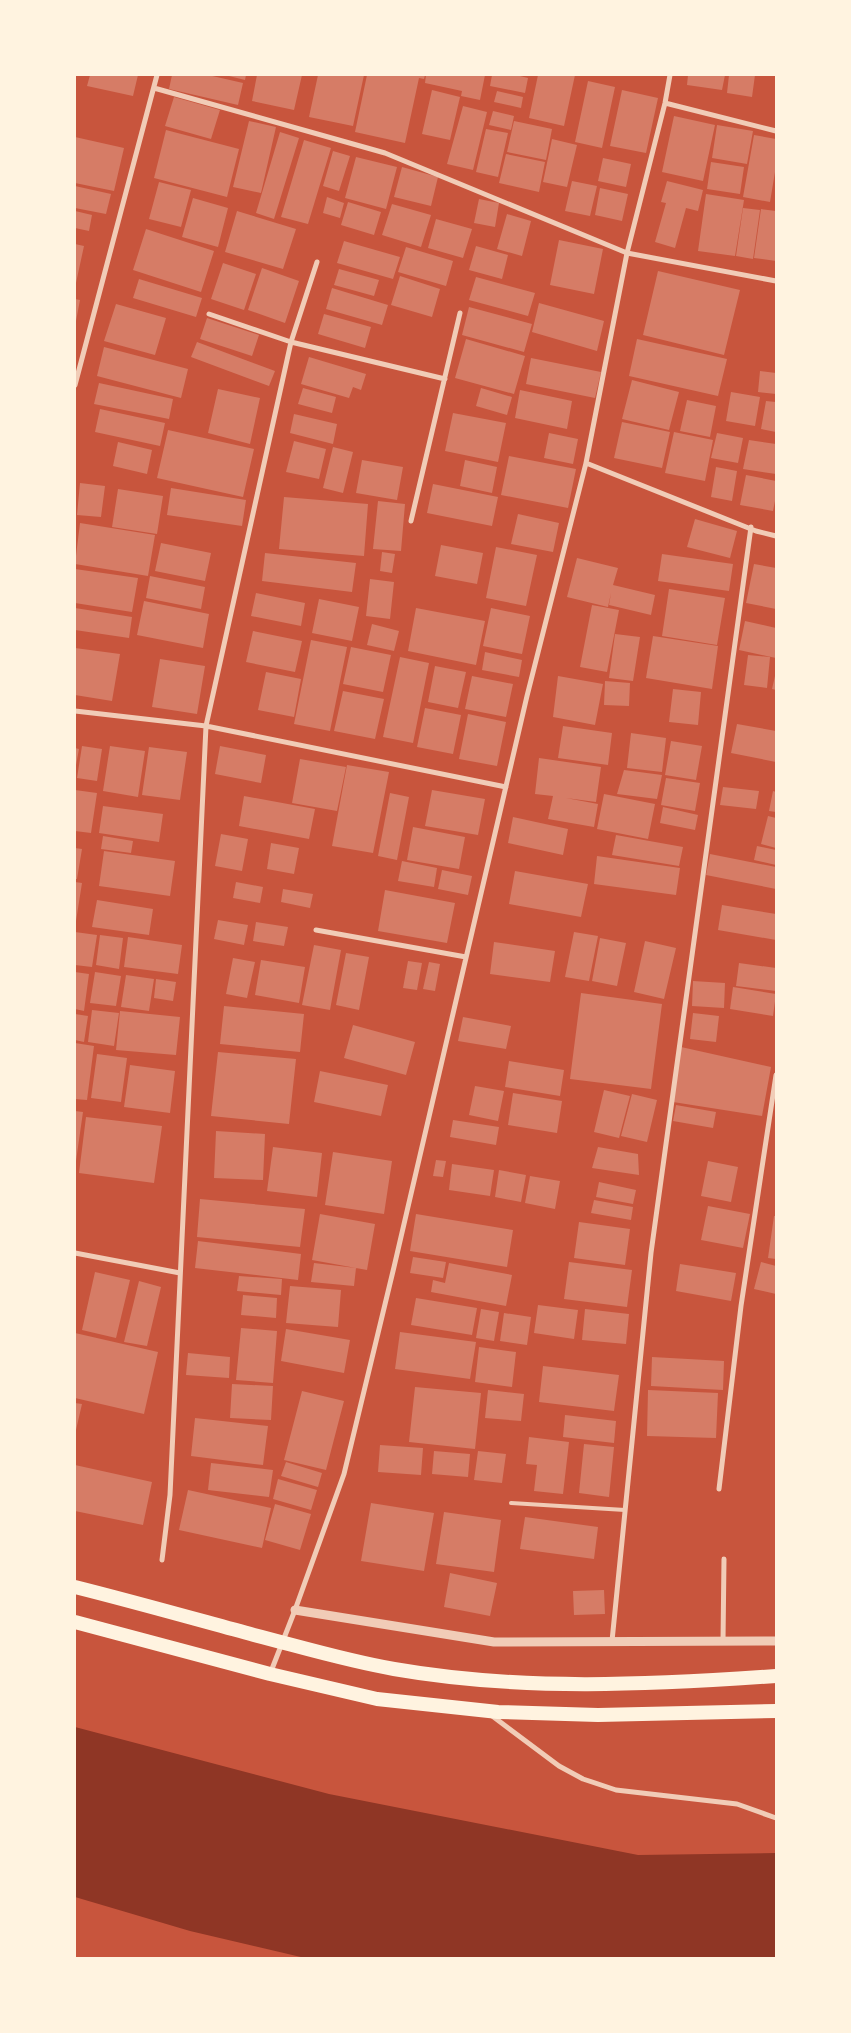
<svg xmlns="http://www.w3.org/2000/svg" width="851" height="2033" font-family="Lato,sans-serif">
	<rect width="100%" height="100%" fill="#c8553d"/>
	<!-- water -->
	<path fill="#8f3625" d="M75,1727l254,67 309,61 138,-2v105h-471l-115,-27 -115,-34z"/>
	<!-- building -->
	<path fill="#d67c66" d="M90,75h48l-5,21 -46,-10z
		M172,75h36l35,8 -5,22 -69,-16z
		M225,75h21l-1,5z
		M257,75h45l-8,35 -42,-9z
		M318,75h46l-11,51 -44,-9z
		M367,75h58l-1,4 -5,-1 -14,65 -50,-11z
		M426,75h59l-5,25 -19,-4 1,-5 -37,-8z
		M492,75h24l12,3 -3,15 -35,-7z
		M538,75h37l-11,51 -35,-8z
		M688,75h37l-3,15 -35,-5z
		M729,75h26l-3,22 -25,-4z
		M588,81l27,6 -13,61 -27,-6z
		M432,90l28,7 -10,43 -28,-6z
		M622,90l36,8 -12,55 -36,-7z
		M497,91l26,6 -2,11 -27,-6z
		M174,97l46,13 -9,29 -46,-13z
		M463,106l24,6 -14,58 -26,-6z
		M493,111l21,5 -3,14 -22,-5z
		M674,116l41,9 -12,56 -41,-9z
		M249,121l27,6 -15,66 -28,-6z
		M514,121l38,8 -6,31 -39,-8z
		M717,125l36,6 -6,33 -35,-6z
		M486,129l22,4 -10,44 -22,-5z
		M166,130l73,19 -12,48 -73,-19z
		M280,132l19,6 -25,81 -18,-6z
		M754,135l22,4v27l-6,36 -27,-5z
		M75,137l49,11 -10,43 -39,-8z
		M552,139l25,6 -10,42 -24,-5z
		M304,140l27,8 -23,76 -27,-7z
		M333,151l17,5 -11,35 -16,-5z
		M506,154l39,8 -6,30 -40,-9z
		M356,157l41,10 -11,42 -41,-11z
		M603,158l28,6 -5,23 -28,-6z
		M711,162l33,5 -4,27 -33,-5z
		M402,167l36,10 -7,29 -37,-9z
		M572,181l25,5 -7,30 -25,-5z
		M667,181l36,9 -5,21 -12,-3 -11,40 -20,-6 11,-39 -5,-1z
		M159,182l32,8 -10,37 -32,-8z
		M75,186l36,8 -5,20 -31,-6z
		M600,188l28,6 -6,27 -27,-6z
		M706,194l38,6 -9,56 -37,-5z
		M327,197l17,6 -4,15 -17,-5z
		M193,198l35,10 -10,39 -36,-10z
		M479,199l20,4 -4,24 -21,-4z
		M348,202l33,10 -7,23 -33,-10z
		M392,204l39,11 -10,32 -39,-12z
		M743,208l17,2 -7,49 -17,-3z
		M761,209l15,2v50l-22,-3z
		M75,211l17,4 -3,16 -14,-3z
		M237,211l59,18 -13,40 -58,-17z
		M507,214l24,7 -9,35 -25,-7z
		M436,219l36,10 -9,29 -35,-10z
		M146,229l68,22 -13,41 -68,-22z
		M559,240l44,9 -9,45 -44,-9z
		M344,241l56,16 -7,22 -56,-16z
		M75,244l9,2 -8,37 -1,-1z
		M476,246l32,9 -6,24 -33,-9z
		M406,247l47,14 -7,25 -48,-14z
		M223,263l33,11 -12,36 -33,-11z
		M262,268l37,13 -14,42 -37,-13z
		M339,269l40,11 -5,16 -40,-11z
		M658,271l82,19 -16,65 -81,-20z
		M400,276l40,13 -8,28 -41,-12z
		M476,277l59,16 -7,23 -59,-16z
		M139,279l63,19 -6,19 -63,-19z
		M332,288l56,17 -6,20 -56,-16z
		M75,299l5,1 -4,21 -1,-1z
		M539,303l65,18 -7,30 -65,-19z
		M116,304l50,14 -11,37 -51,-14z
		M469,307l63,17 -8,28 -62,-17z
		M324,314l47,13 -6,21 -47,-14z
		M207,318l52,17 -7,21 -52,-17z
		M466,339l59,17 -11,38 -59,-16z
		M637,339l90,20 -9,37 -89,-20z
		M197,342l78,29 -6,15 -78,-29z
		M104,347l84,22 -7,29 -84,-22z
		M309,357l57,17 -5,16 -8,-3 -4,11 -48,-14z
		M531,358l70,14 -6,26 -69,-14z
		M760,371l16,2v21l-18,-2z
		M632,380l47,12 -10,38 -47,-11z
		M99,383l74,16 -4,20 -75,-15z
		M303,388l33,9 -4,16 -34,-9z
		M481,388l31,9 -5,18 -31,-9z
		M218,389l42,9 -10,46 -42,-11z
		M520,390l52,11 -5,28 -52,-11z
		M731,392l29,5 -5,29 -29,-5z
		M687,400l29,6 -6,31 -30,-6z
		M766,401l10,1v30l-15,-3z
		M100,409l65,14 -5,23 -65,-14z
		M453,413l53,10 -8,39 -53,-11z
		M294,414l43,10 -4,20 -43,-11z
		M622,422l48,10 -8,36 -48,-10z
		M168,430l86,19 -11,48 -86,-19z
		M674,432l39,8 -8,41 -40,-8z
		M549,433l29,6 -5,25 -29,-6z
		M717,433l26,5 -5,25 -27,-5z
		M749,440l27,4v30l-33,-5z
		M294,441l32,8 -7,30 -33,-7z
		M118,442l34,8 -5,24 -34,-8z
		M333,447l20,5 -10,41 -20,-5z
		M509,456l67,13 -8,39 -67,-13z
		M362,460l41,7 -6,33 -41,-7z
		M465,460l32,7 -5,26 -32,-7z
		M716,467l21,4 -5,30 -21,-4z
		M746,475l30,6v15l-3,15 -33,-6z
		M80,483l25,3 -4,31 -24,-2z
		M433,484l65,13 -6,29 -65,-13z
		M171,488l75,12 -4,26 -75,-11z
		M118,489l45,7 -6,38 -45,-7z
		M284,497l84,7 -4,52 -85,-7z
		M378,501l27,3 -4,47 -28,-2z
		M518,514l41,9 -6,29 -42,-8z
		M695,519l42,12 -7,27 -43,-11z
		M80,523l75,12 -7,41 -73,-12z
		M161,543l50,10 -6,28 -50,-10z
		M441,545l42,8 -6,31 -42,-8z
		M496,547l41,8 -11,51 -40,-8z
		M382,552l13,2 -3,19 -12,-2z
		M265,553l91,10 -4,29 -90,-11z
		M662,554l71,10 -4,27 -71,-10z
		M577,558l41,10 -5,17 42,10 -4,20 -42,-10 2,-12 -3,14 -41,-10z
		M754,564l22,4v41l-30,-6z
		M75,569l63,9 -6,34 -57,-9z
		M150,576l55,11 -4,22 -55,-11z
		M370,579l24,3 -4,37 -24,-3z
		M669,589l56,9 -8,47 -55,-9z
		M256,593l49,10 -4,23 -50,-10z
		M319,599l40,8 -7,34 -40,-8z
		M144,601l65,13 -6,34 -66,-13z
		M592,605l27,5 -12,62 -27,-5z
		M75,608l57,9 -3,21 -54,-8z
		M416,608l69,13 -9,44 -68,-14z
		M491,608l39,8 -8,38 -39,-8z
		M745,621l31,7v30l-37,-8z
		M372,624l27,7 -5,20 -27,-6z
		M253,631l49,10 -7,31 -49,-10z
		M615,634l25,3 -7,44 -24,-3z
		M653,636l65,10 -6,43 -66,-11z
		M311,640l36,7 -17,84 -36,-7z
		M351,647l40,8 -8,37 -40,-8z
		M75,648l45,6 -8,47 -37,-6z
		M485,652l37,8 -3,17 -37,-7z
		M748,655l22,2 -3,31 -23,-3z
		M400,657l29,6 -16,80 -30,-6z
		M160,659l45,7 -8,48 -45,-7z
		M435,666l31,6 -8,36 -30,-6z
		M266,672l35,7 -7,38 -36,-7z
		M472,676l41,8 -7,33 -41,-8z
		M558,676l45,8 -8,41 -42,-8z
		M775,676h1v14l-4,-1z
		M605,681l25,2 -1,23 -25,-1z
		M673,689l28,3 -3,33 -29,-3z
		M343,691l41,8 -9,40 -41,-8z
		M425,708l36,7 -8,39 -36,-7z
		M468,714l38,8 -9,44 -38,-7z
		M737,724l39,7v31l-45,-9z
		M563,726l49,7 -4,32 -50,-7z
		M631,733l35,5 -4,34 -35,-4z
		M671,741l31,5 -6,34 -31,-5z
		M82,746l20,3 -5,32 -20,-3z
		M110,746l35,5 -7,46 -35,-6z
		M220,746l46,9 -5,28 -46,-9z
		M149,747l38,5 -7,48 -38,-5z
		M75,748l4,1 -3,16h-1z
		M539,758l62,9 -5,35 -30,-4 32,6 -4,23 -46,-8 5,-23 -18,-2z
		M300,759l46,8 -9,44 -45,-8z
		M347,765l42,7 -16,81 -41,-7z
		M624,770l38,5 -5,24 -40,-5z
		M666,778l34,5 -5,28 -34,-6z
		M723,787l36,4 -3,18 -36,-4z
		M75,790l22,3 -6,40 -16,-2z
		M432,790l53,9 -7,36 -53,-9z
		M773,791l3,1v20l-7,-1z
		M390,793l19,4 -12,63 -19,-4z
		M604,794l51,10 -7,35 -51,-10z
		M244,796l71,13 -6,30 -70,-13z
		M103,806l60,8 -4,28 -60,-9z
		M663,807l35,8 -3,15 -35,-7z
		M768,816l8,2v30l-15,-4z
		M513,817l55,12 -5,26 -55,-12z
		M413,827l52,10 -6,32 -52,-9z
		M221,834l27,5 -6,32 -27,-5z
		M616,835l67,12 -4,19 -67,-11z
		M103,836l30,5 -2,12 -30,-4z
		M271,843l28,5 -5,26 -27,-5z
		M757,846l19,4v15l-22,-5z
		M75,848l7,1 -5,30h-2z
		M104,851l71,10 -5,35 -71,-10z
		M710,854l66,13v22l-70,-14z
		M597,856l83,12 -4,27 -82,-11z
		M402,861l35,7 -3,19 -36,-6z
		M442,870l30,6 -4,19 -30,-6z
		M515,871l73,13 -7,33 -72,-13z
		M75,882l7,1 -6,38h-1z
		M236,882l27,5 -3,16 -27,-5z
		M283,889l30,5 -3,14 -29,-6z
		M385,890l70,13 -8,40 -69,-12z
		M97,900l56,9 -4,26 -57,-8z
		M722,905l54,9v26l-58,-10z
		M218,920l30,5 -4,20 -30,-6z
		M256,922l32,5 -4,19 -31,-5z
		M75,932l22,3 -5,32 -17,-2z
		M574,932l24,4 -9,45 -24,-4z
		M100,935l23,3 -4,31 -23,-4z
		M128,937l54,8 -4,29 -54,-7z
		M600,938l26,5 -9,43 -25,-5z
		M645,941l31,7 -12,51 -30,-7z
		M494,942l61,9 -5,31 -60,-8z
		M314,945l27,5 -11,60 -28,-5z
		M346,953l23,4 -10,53 -23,-5z
		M233,958l22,4 -8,36 -21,-4z
		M261,960l44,7 -6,36 -44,-8z
		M408,961l14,2 -5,27 -14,-2z
		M429,962l11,2 -5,27 -12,-2z
		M739,963l37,5v23l-40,-5z
		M75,972l14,2 -5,37 -9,-2z
		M95,972l26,4 -5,30 -26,-3z
		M126,975l28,4 -5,32 -28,-4z
		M156,979l20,3 -3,19 -19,-3z
		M693,981l32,2 -1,25 -32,-2z
		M733,987l43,7 -3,22 -43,-7z
		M581,993l81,11 -11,85 -81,-10z
		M224,1006l80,8 -4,38 -80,-8z
		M92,1010l27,3 -5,33 -26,-4z
		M120,1011l60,6 -4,38 -60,-5z
		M693,1013l26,3 -3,26 -26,-3z
		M75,1014l13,2 -4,26 -9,-2z
		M463,1017l48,9 -5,23 -48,-8z
		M353,1025l62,17 -9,33 -62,-17z
		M75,1043l19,3 -7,54 -12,-1z
		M681,1047l90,20 -9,49 -89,-14z
		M218,1052l78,7 -7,65 -78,-8z
		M97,1054l30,4 -6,44 -30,-4z
		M509,1061l55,9 -4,26 -55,-9z
		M130,1065l45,6 -5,42 -46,-6z
		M320,1071l68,14 -7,31 -67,-14z
		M475,1086l29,5 -6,30 -29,-6z
		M604,1090l26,6 -11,42 -25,-6z
		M513,1093l49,8 -5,32 -49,-8z
		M632,1094l25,6 -10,42 -26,-6z
		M676,1105l40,7 -3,16 -40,-7z
		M75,1111l8,1 -7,49h-1z
		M86,1117l76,9 -8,57 -75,-10z
		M453,1120l46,7 -3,18 -46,-8z
		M216,1131l49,3 -2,46 -49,-2z
		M273,1147l49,6 -5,44 -50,-6z
		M598,1147l40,7 1,21 -47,-7z
		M333,1152l59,9 -8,53 -59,-9z
		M436,1160l10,1 -3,16 -10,-1z
		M708,1161l30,6 -7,35 -30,-6z
		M452,1164l42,6 -4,26 -41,-6z
		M499,1170l27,5 -5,27 -26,-5z
		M530,1176l30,5 -5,28 -30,-6z
		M599,1182l37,8 -3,14 -37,-7z
		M200,1199l105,10 -5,38 -103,-10z
		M594,1200l39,7 -2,13 -40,-7z
		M708,1206l42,8 -7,34 -42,-8z
		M320,1214l55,10 -8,46 -55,-10z
		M416,1214l97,16 -6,37 -97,-16z
		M774,1216h2v43l-8,-1z
		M579,1222l51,7 -5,36 -51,-7z
		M198,1241l103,13 -3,26 -103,-12z
		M413,1257l33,5 -3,16 -33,-5z
		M569,1262l63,8 -5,37 -63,-8z
		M761,1262l15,4v28l-22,-5z
		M314,1263l42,5 -2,18 -43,-4z
		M449,1263l63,12 -6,31 -75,-14 2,-12 12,3z
		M680,1264l56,9 -5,28 -55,-10z
		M95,1272l35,8 -14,58 -34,-8z
		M239,1276l43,3 -1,16 -44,-4z
		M139,1281l22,6 -14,59 -23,-4z
		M290,1286l51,4 -3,37 -52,-4z
		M243,1295l34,3 -1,20 -35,-3z
		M416,1298l61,10 -5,27 -61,-10z
		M538,1305l40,5 -4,29 -40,-6z
		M481,1309l18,3 -5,29 -18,-3z
		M585,1309l44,5 -3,30 -44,-4z
		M504,1313l27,4 -4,28 -27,-4z
		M241,1328l36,3 -4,52 -37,-3z
		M286,1329l64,11 -6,33 -63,-12z
		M400,1332l76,10 -6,37 -75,-10z
		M75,1333l83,19 -14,62 -69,-16z
		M479,1347l37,5 -4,35 -37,-5z
		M188,1353l42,4 -1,21 -43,-3z
		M652,1357l72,4 -1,29 -72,-4z
		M543,1366l76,9 -5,36 -75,-9z
		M232,1384l41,2 -2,34 -41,-2z
		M415,1387l66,6 -6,56 -66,-7z
		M488,1390l36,4 -3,27 -36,-3z
		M648,1390l70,3 -2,45 -69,-2z
		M302,1391l42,10 -18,69 -42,-10z
		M75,1403l7,1 -6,26h-1z
		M565,1415l51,6 -2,22 -51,-6z
		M195,1418l73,8 -5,39 -72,-9z
		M529,1437l40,5 -6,52 -29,-3 3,-26 -11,-1z
		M584,1444l30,3 -5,50 -30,-4z
		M380,1445l43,3 -2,27 -43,-3z
		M434,1451l36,3 -2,23 -36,-3z
		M478,1451l28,3 -4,29 -28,-3z
		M286,1462l36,11 -4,14 -37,-11z
		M211,1463l62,7 -4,27 -61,-7z
		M75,1465l77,17 -9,43 -68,-14z
		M278,1479l39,11 -6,20 -38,-11z
		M188,1490l83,18 -9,40 -83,-18z
		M371,1503l63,10 -10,58 -63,-10z
		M275,1504l36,10 -11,36 -35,-10z
		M444,1512l57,8 -7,52 -58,-8z
		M525,1517l73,10 -4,32 -74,-10z
		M450,1573l47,10 -7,33 -46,-9z
		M604,1590l1,24 -31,1 -1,-24z"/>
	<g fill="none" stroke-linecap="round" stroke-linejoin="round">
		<!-- service -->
		<path stroke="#f1ccb7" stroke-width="4" d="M511,1503l114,7"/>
		<!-- minor -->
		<path stroke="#f1ccb7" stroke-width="5" d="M154,88l231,65 242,100 149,28
			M665,103l111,28
			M317,262l-26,80 -85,384 300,61
			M209,314l82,28 154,37
			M75,385l82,-310
			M586,463l170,68 20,5
			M411,521l49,-208
			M75,711l131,15 -36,769 -8,65
			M316,930l150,27
			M75,1253l105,20
			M719,1489l22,-183 35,-231
			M612,1641l39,-388 100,-726
			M723,1641l1,-82
			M270,1674l25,-64 49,-136 50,-207 133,-571 59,-233 41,-210 38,-150 5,-28
			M491,1715l68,51 24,13 33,11 121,14 39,14"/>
		<!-- tertiary -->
		<path stroke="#f1ccb7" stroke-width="9" d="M295,1610l199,32 282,-1"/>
		<!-- trunk -->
		<path stroke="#fff3e0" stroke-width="14" d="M75,1587c60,15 120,32 179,48 47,12 93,26 140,34 126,22 255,16 382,7
			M75,1622l195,52 107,25 121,13 100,3 178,-4"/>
	</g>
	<!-- border -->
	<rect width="851" height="2033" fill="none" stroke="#fff3e0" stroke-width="152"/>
</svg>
